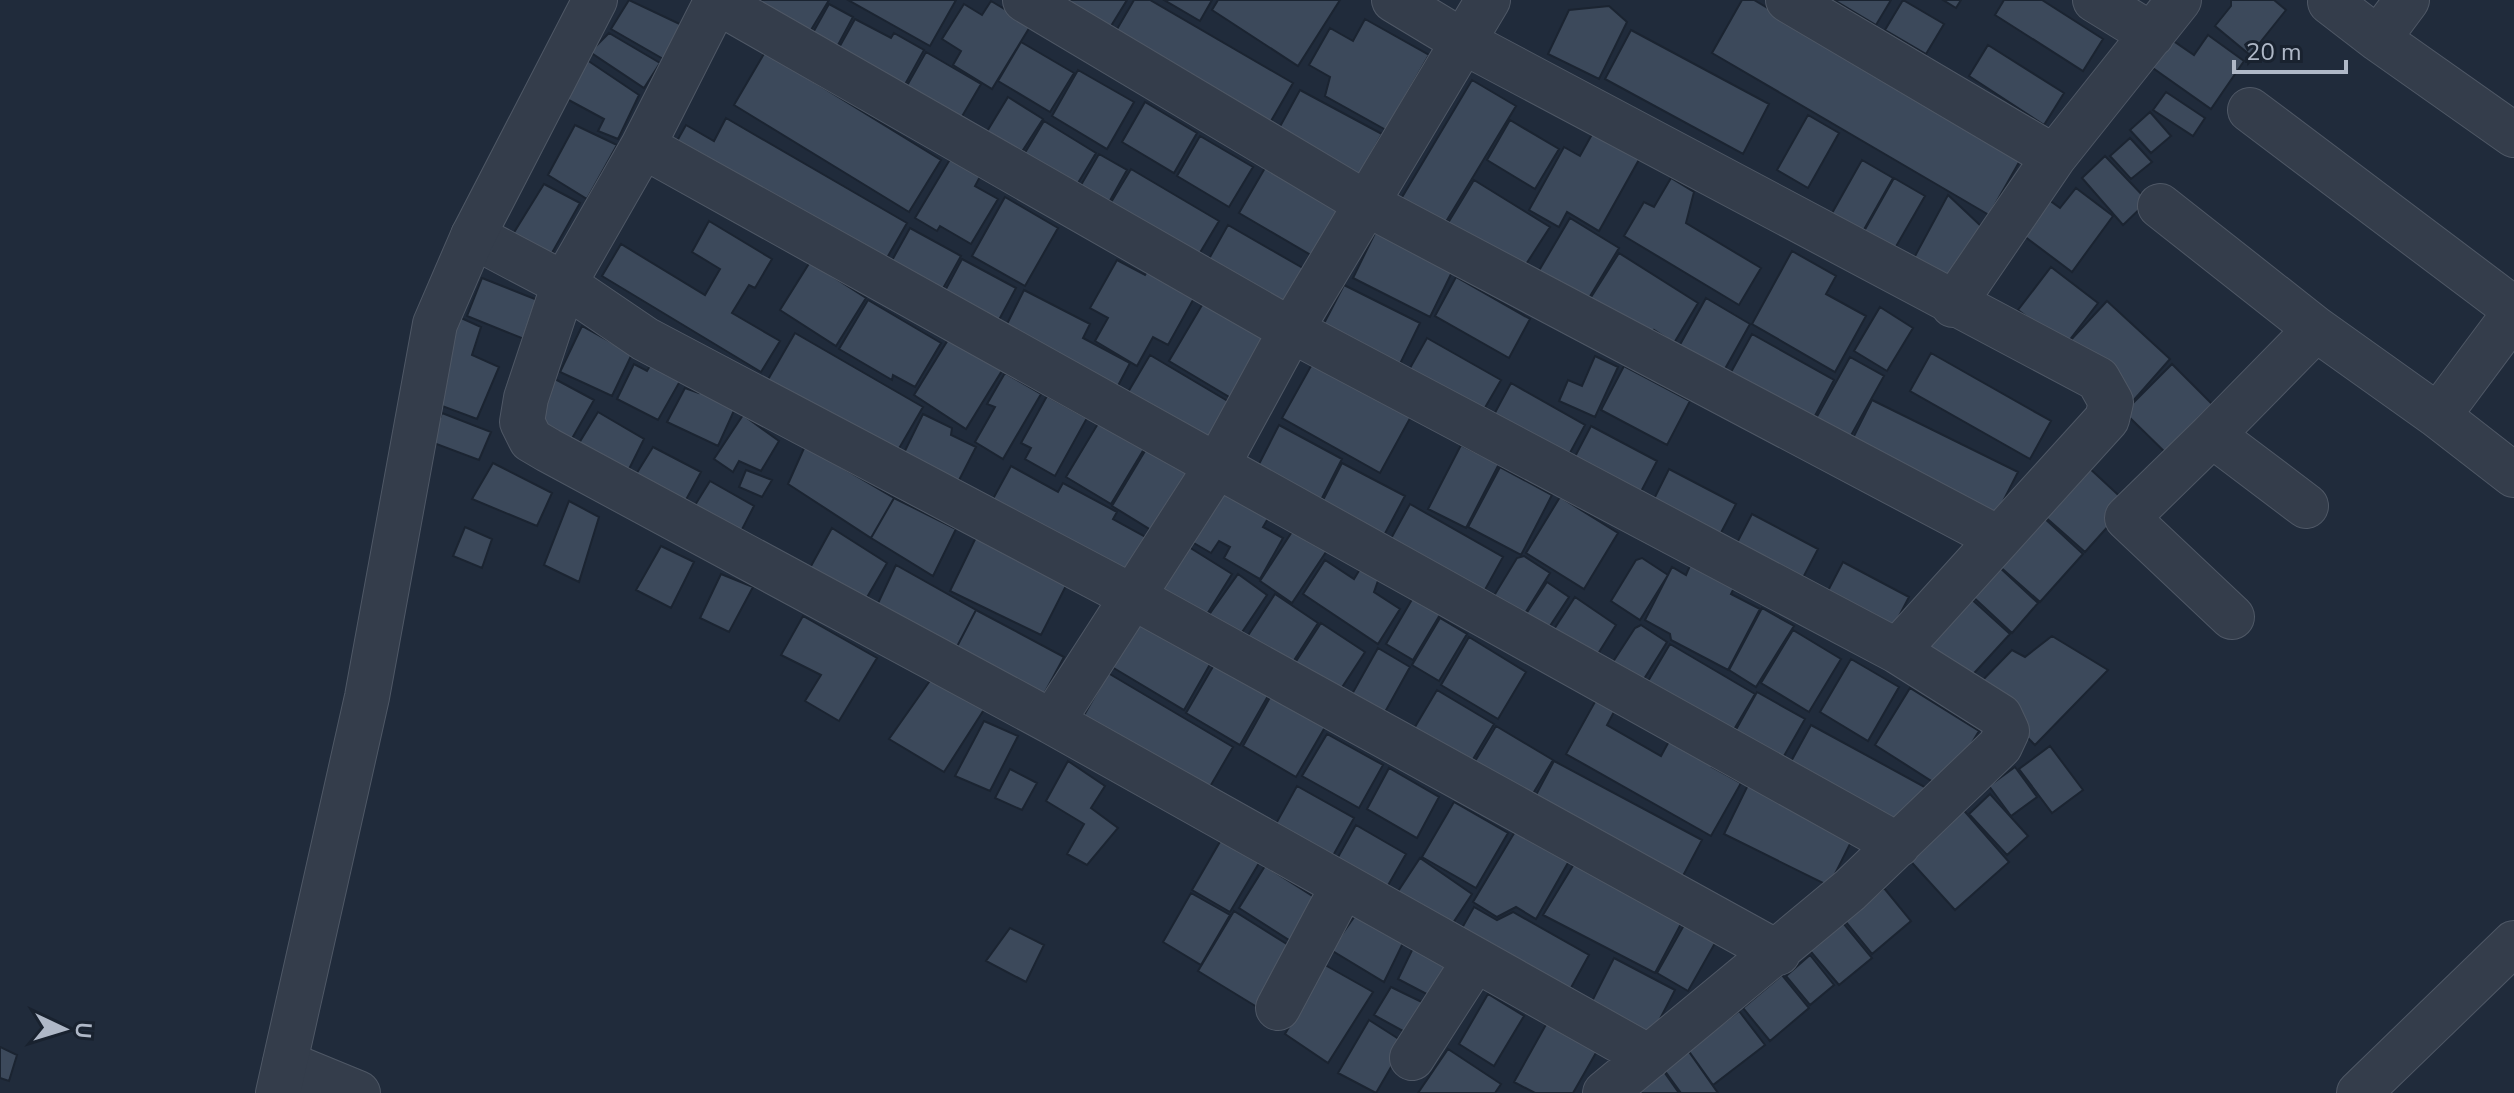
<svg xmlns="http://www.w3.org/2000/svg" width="2514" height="1093" font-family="'Nunito Sans',sans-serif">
	<rect width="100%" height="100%" fill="#202b3b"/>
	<!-- building -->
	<path fill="#3c495b" stroke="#1b2431" stroke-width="2" d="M629,0l57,27 -21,33 -54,-31z
		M759,0h70l-27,45 -51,-32z
		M848,0h108l-26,46z
		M1050,0h77l-24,39z
		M1134,0h16l143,83 -26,45 -158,-85z
		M1164,0h48l-12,21z
		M1218,0h122l-42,66 -86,-56z
		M1742,0h12l268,157 -33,58 -277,-162z
		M1834,0h57l-15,25z
		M1903,0l41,24 -18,30 -41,-24z
		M1943,0h18l-5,8z
		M2004,0h38l61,39 -20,32 -88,-56z
		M2231,0h43l12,10 -36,45 -35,-29 16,-20z
		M991,1l40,24 -39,64 -39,-24 8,-14 -19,-12 22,-35 18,11z
		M829,4l24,13 -23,43 -25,-13z
		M1609,6l18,16 -28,57 -51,-25 21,-44z
		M855,19l36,19 3,-5 30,17 -27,49 -66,-37z
		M1365,19l64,36 -43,75 -61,-34 5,-19 -21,-12 21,-37 23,13z
		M1631,30l138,74 -26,50 -138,-75z
		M609,33l51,30 -16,25 -54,-36z
		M2208,35l36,26 -33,48 -61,-43 19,-28 25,17z
		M1021,42l53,31 -24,39 -52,-31z
		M1988,45l76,48 -20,32 -75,-49z
		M765,52l176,108 -32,52 -175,-107z
		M926,52l55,32 -27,46 -54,-32z
		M587,60l52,35 -21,44 -20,-8 6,-12 -39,-21z
		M1078,70l56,32 -27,47 -55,-33z
		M1472,80l44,26 -72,119 -43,-26z
		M1300,90l82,44 -23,42 -82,-44z
		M2166,92l39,26 -12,18 -40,-26z
		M1008,97l35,22 -29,45 -34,-21z
		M1145,102l52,31 -23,40 -52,-31z
		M2150,112l21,24 -20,17 -21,-23z
		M1808,115l31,18 -31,55 -31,-18z
		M726,118l181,105 -27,47 -208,-120 14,-25 28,16z
		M1510,120l49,29 -24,40 -48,-29z
		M1044,121l52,32 -24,40 -52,-32z
		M575,125l42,20 -30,54 -39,-24z
		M1595,129l46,27 -42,75 -32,-19 -8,15 -30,-17 35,-63 16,9z
		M1200,136l53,31 -24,40 -52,-31z
		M2130,138l22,24 -21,17 -21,-23z
		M1099,154l28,16 -24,43 -29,-16z
		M952,156l30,17 -7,13 23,13 -27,45 -31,-18 -3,5 -22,-13z
		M2105,156l43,45 -25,24 -41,-47z
		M1862,160l31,18 -31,55 -31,-18z
		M1269,161l82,47 -30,53 -82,-48z
		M1131,169l88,52 -27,45 -88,-52z
		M1671,178l23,14 -8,31 75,45 -22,37 -115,-69 20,-34 10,5z
		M1894,178l31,18 -31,54 -31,-17z
		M1474,180l76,47 -27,42 -75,-46z
		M544,184l36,19 -32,57 -38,-21z
		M2076,188l37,28 -41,56 -56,-42 26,-35 18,13z
		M1948,195l34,32 -29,53 -39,-22z
		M1005,197l53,31 -33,58 -53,-30z
		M1570,218l49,30 -33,55 -49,-29z
		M709,221l63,38 -17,29 -6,-3 -17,28 48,28 -19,31 -159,-96 19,-32 84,51 15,-26 -28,-17z
		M1228,225l80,46 -27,48 -80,-46z
		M910,228l51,28 -25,45 -51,-28z
		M1377,229l77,39 -24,49 -77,-39z
		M1792,251l44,25 -10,18 40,22 -31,56 -83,-48z
		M1619,253l79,50 -24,40 -20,-13 -5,10 -61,-38z
		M962,259l54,29 -23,43 -54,-29z
		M1117,260l28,15 6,-11 47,27 -30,54 -15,-8 -16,29 -42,-25 13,-23 -18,-10z
		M810,262l56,36 -30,48 -56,-36z
		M2051,267l47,36 -33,43 -47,-36z
		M1456,277l74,42 -21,39 -74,-42z
		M482,278l58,23 -16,38 -57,-23z
		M1344,285l76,38 -24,49 -77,-39z
		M1024,290l66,34 -7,14 47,25 -18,34 -107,-69z
		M1706,298l44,26 -29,52 -44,-26z
		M868,300l73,43 -26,44 -22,-12 -1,5 -53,-31z
		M1205,300l67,40 -36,61 -67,-40z
		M2107,301l63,58 -37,42 -65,-58z
		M1880,307l33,21 -26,43 -33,-20z
		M459,317l22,10 -9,28 27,12 -22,52 -43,-16z
		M582,326l50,28 -20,42 -52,-24z
		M795,333l128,74 -29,50 -128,-74z
		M1752,334l82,46 -26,49 -83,-46z
		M951,335l52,34 -37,60 -52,-34z
		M1427,338l74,42 -22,38 -74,-41z
		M1931,353l120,68 -21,38 -120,-68z
		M1150,355l81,48 -26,45 -81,-49z
		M1595,356l23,11 -23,50 -36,-16 9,-21 14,6z
		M1316,357l98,54 -34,62 -98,-55z
		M1850,357l34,19 -40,72 -34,-19z
		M654,359l30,15 -26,46 -41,-21 17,-35 13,7z
		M2172,364l44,44 -42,53 -50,-49z
		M1624,366l66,35 -23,44 -66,-35z
		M1005,373l36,21 -38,65 -28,-17 20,-35 -8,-3z
		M555,379l39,21 -28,49 -36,-25z
		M1511,383l74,42 -21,39 -74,-42z
		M707,385l30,19 -19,42 -51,-24 18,-34 14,5z
		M1047,396l40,22 -32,58 -30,-17 6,-11 -10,-5z
		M1872,400l146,72 -23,45 -145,-73z
		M598,412l46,27 -21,42 -50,-28z
		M442,413l49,19 -12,28 -48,-18z
		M923,414l29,14 -1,7 25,12 -21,41 -55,-27z
		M743,415l36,26 -18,30 -22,-10 -6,11 -19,-13z
		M1102,417l45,27 -36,60 -45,-27z
		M1279,425l63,34 -22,43 -63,-34z
		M1591,426l66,35 -23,44 -66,-35z
		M1461,445l38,19 -33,64 -38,-19z
		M805,446l89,52 -23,40 -83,-54z
		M1148,446l44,27 -36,60 -44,-27z
		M653,447l48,25 -20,37 -51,-25z
		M493,463l59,30 -15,33 -65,-27z
		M1342,463l63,33 -23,43 -62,-33z
		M1011,466l47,26 5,-9 54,29 -4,7 36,20 -24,44 -137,-75z
		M2087,466l41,38 -43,48 -42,-37z
		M1500,467l52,28 -31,60 -53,-28z
		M1669,469l67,35 -23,44 -66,-35z
		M746,470l26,10 -10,17 -23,-10z
		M1221,480l52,30 -10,17 20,11 -23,41 -36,-21 6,-11 -11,-6 -8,12 -24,-14z
		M710,481l44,25 -19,37 -48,-25z
		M1560,497l58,36 -34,56 -58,-36z
		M894,498l62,31 -23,47 -62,-38z
		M569,501l30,16 -20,65 -35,-17z
		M1410,504l93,53 -22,40 -93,-53z
		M1752,514l66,35 -23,44 -66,-35z
		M2042,516l41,38 -43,48 -42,-37z
		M1297,524l33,22 -38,57 -32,-22z
		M465,527l27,12 -10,29 -29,-12z
		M981,527l91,47 -31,61 -91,-44z
		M832,528l55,35 -28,48 -54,-34z
		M1184,544l48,30 -33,53 -43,-38z
		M661,546l33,16 -23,46 -35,-18z
		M1524,556l26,17 -28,45 -30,-19 25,-41z
		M1642,558l26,17 -28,45 -29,-19 25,-41z
		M1325,560l29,19 9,-15 17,11 -6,17 26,17 -22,35 -75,-50z
		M1692,561l44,23 -5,10 29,15 -32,61 -57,-30 -1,-6 -25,-14 27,-53 14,8z
		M1843,562l66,35 -23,44 -66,-35z
		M896,565l80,45 -26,50 -78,-44z
		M1997,565l41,38 -26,30 -42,-39z
		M721,574l32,13 -24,45 -29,-14z
		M1238,574l29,21 -35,52 -31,-21z
		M1547,582l22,15 -25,38 -22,-15z
		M1275,594l43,29 -27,42 -44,-28z
		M1414,596l27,17 -28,47 -27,-16z
		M1968,596l42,38 -44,48 -42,-37z
		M1575,597l41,28 -25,40 -42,-28z
		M1762,608l32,18 -38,61 -27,-17z
		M976,610l88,47 -26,48 -88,-45z
		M803,616l74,42 -38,63 -34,-20 16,-26 -40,-20z
		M1141,616l72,43 -29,51 -72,-43z
		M1440,618l27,16 -28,47 -27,-16z
		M1321,623l44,29 -28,43 -44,-29z
		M1641,625l26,17 -28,45 -30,-19 26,-40z
		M1793,630l48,29 -32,53 -48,-29z
		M2052,636l56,34 -73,75 -59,-58 36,-37 13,7z
		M1469,637l57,35 -28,47 -57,-34z
		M1670,644l85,50 -26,44 -85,-50z
		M1378,648l32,19 -30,54 -33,-18z
		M1218,658l54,31 -32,56 -54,-32z
		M1851,659l48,28 -31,54 -48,-29z
		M1108,673l125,74 -29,50 -125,-73z
		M934,675l51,33 -41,64 -55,-33z
		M1910,688l69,43 -35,58 -69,-44z
		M1274,690l54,32 -32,55 -53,-31z
		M1437,690l57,34 -28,47 -57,-34z
		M1757,692l48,27 -25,44 -47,-28z
		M1596,700l19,10 -8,15 54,31 13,-24 44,25 -6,10 29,16 -30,53 -145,-82z
		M984,721l34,15 -28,55 -35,-15z
		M1811,725l121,66 -35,36 -109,-60z
		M1496,726l57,34 -28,47 -57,-34z
		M1327,734l56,31 -24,43 -57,-32z
		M2050,746l33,44 -31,23 -33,-44z
		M1068,761l37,25 -14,22 27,20 -31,37 -20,-11 17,-30 -38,-23z
		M1554,761l148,79 -26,49 -148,-79z
		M2015,767l22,30 -26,19 -22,-30z
		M1389,768l50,29 -22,41 -50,-29z
		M1010,769l27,14 -15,27 -27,-12z
		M1749,783l106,51 -26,52 -105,-52z
		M1297,786l57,32 -24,43 -57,-32z
		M1990,794l38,42 -21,19 -38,-41z
		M1454,802l54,31 -32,55 -54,-31z
		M1960,806l49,56 -54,48 -50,-55z
		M1356,825l50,29 -23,40 -50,-28z
		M1516,830l53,31 -33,58 -20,-12 -19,10 -24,-15z
		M1221,840l38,23 -29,49 -38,-22z
		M1420,858l52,36 -27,41 -52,-36z
		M1574,864l109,56 -28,53 -112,-58z
		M1265,866l60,38 -25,43 -61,-39z
		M1884,888l27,33 -39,33 -27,-33z
		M1191,893l39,22 -29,50 -38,-23z
		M1474,907l23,13 16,-8 76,43 -22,40 -109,-60z
		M1234,911l59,37 -36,59 -59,-36z
		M1357,913l47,28 -20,41 -53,-32z
		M1688,918l31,18 -31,55 -31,-18z
		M1839,918l33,40 -33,27 -33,-39z
		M1010,928l34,17 -18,37 -40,-21z
		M1415,944l39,22 -18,33 -38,-20z
		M1810,955l24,30 -24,20 -24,-29z
		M1614,958l61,32 -28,54 -61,-31z
		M1325,965l48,27 -45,71 -43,-29z
		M1782,975l27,33 -39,33 -27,-33z
		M1391,987l41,20 -20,29 -38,-21z
		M1488,994l36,22 -30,50 -35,-22z
		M1739,1011l26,34 -52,40 -25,-35z
		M1369,1020l36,23 -29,50 -38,-20z
		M1548,1021l49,30 -24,42h-38l-21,-11z
		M0,1047l17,8 -8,26 -9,-3z
		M1448,1049l53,35 -6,9h-77z
		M1687,1049l31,44h-37l-19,-26z
		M1662,1069l17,24h-43z"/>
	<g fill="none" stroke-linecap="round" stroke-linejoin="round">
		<defs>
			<path id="minor" d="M717,0l-74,146 -79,138 -38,114 -4,24 9,18 17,10 504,272
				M1025,0l342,204 631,334
				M1394,0l68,41 636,338 13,23 -4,17 -210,232
				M1488,0l-197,330 -73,134 -166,258 597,335
				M1788,0l266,157
				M2095,0l57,35
				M2407,0l-29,39 136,96
				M716,1l575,329 606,321 103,65 7,15 -7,15 -150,144 -245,203
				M2330,2l48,37
				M2250,110l264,199
				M643,146l1255,699
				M2160,206l156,123 122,87
				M473,236l91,48 81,55 488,258 645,356
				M1953,305l101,-148 125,-157
				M2514,314l-76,102 76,59
				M2212,435l-85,83 105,99
				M2306,506l-94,-71 104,-106
				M1278,1008l65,-122
				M1412,1058l63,-98
				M285,1063l73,30
				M2359,1093l155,-150"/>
			<path id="tertiary" d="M278,1093l89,-396 68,-373 38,-88 122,-236"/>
		</defs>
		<!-- minor casing -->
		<use href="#minor" stroke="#4f5866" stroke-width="46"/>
		<!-- tertiary casing -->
		<use href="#tertiary" stroke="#4f5866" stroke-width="46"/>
		<!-- minor -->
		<use href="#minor" stroke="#343d4b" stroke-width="44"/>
		<!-- tertiary -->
		<use href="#tertiary" stroke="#343d4b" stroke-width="44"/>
	</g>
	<!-- north arrow -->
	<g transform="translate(64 1029) rotate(94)" stroke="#19222f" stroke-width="6" paint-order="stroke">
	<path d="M0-6L14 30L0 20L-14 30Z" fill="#afb8c7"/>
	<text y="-12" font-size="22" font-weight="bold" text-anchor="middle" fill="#afb8c7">U</text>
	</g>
	<!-- scale -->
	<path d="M2234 60v12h112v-12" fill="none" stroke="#afb8c7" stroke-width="4"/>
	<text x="2246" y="60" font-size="24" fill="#afb8c7" stroke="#19222f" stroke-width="6" paint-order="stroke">20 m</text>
</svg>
